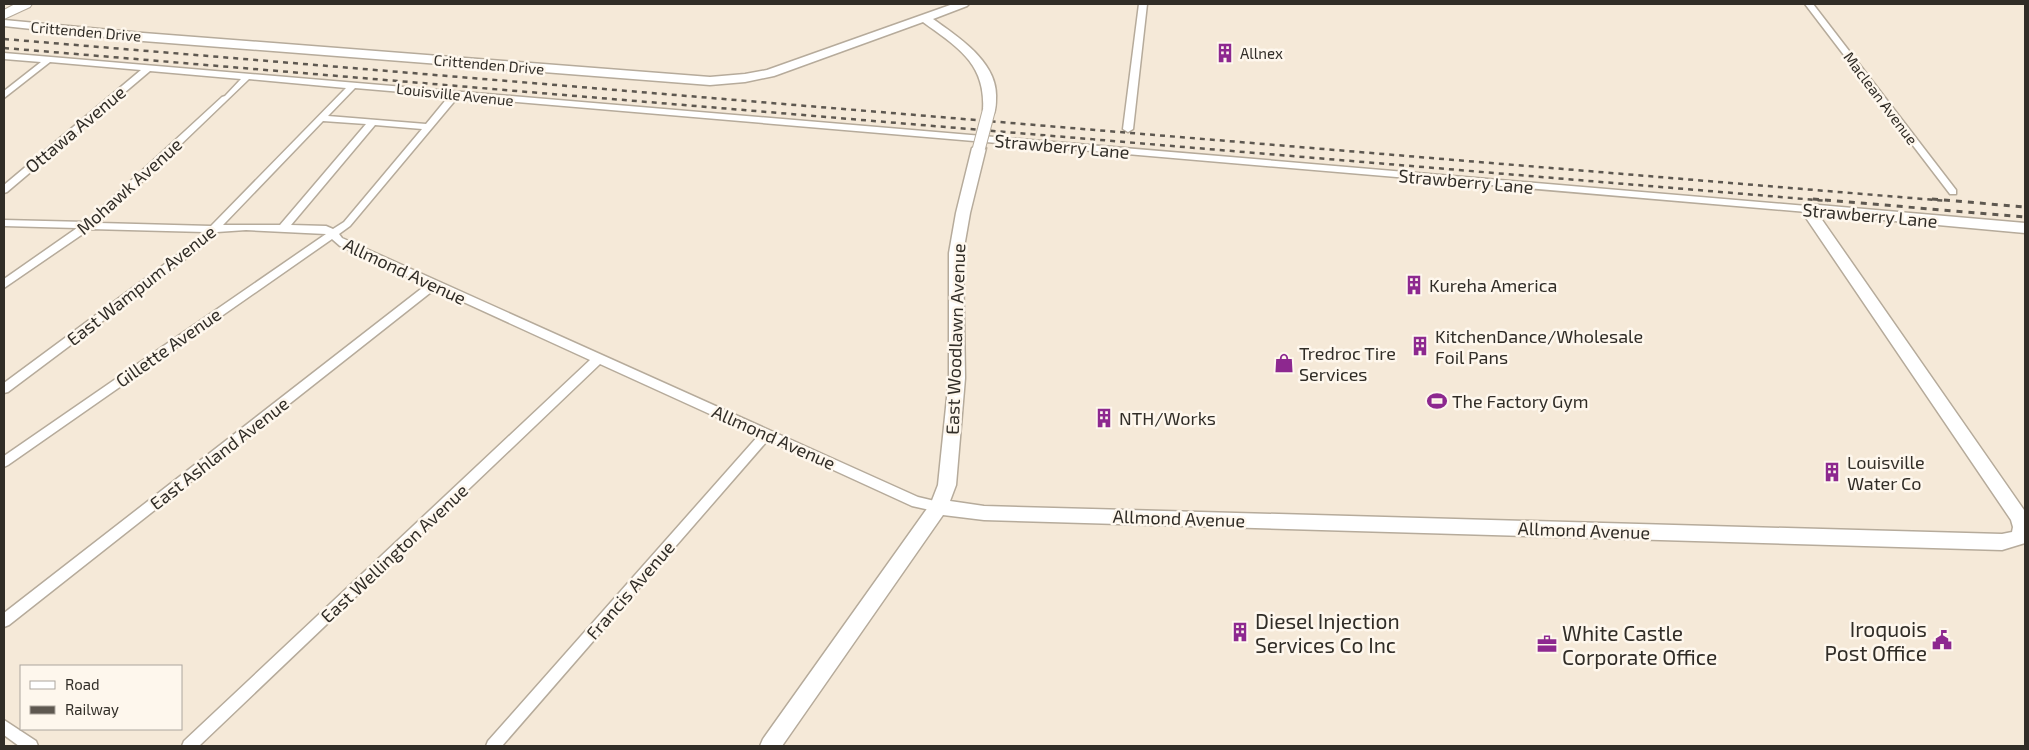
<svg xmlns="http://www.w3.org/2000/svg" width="2029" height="750" font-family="'Exo 2',sans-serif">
	<rect width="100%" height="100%" fill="#f5e9d8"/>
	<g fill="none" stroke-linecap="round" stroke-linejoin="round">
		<defs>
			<path id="street" d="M1139,4h8l-14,125 -5,3 -5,-3z
				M1805,4h8l143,186v4h-6z
				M4,53l1803,153 5,3 -5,3 -1349,-115 -108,129 -11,8 3,4 576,259 25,6 2,4 -2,4 -4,1 -27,-6 -144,-66 -266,306h-16l2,-5 270,-305 -158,-72 -401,382h-17l2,-5 406,-381 -155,-71 -426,336 -5,2v-14l422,-328 -86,-39 -8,-7 -324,226 -4,2v-11l322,-222 -80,-4 -29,2 -13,13 -196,147 -4,1v-10l192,-142 9,-9 -115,-3 -86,59v-9l73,-51 -73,-2v-6l82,2 136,-125 3,-1 16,-17 -91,-8 -143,121 -3,1v-8l137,-115 -91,-8 -46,36v-7l37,-29 -37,-3zM249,79l97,9 -135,138 -112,-3zM355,88l94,8 -23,28 -98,-8zM323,121l43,3 -86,101h-57zM375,125l47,4 -78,93 -11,7 -7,-3 -35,-1z
				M4,720l32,21 2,5h-19l-15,-11z"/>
			<path id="secondary" d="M953,4h16l-2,2 -34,13c25,18 65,43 63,79 0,5 0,10 -2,15l-5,1 -6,-4c3,-47 -26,-63 -60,-88l-149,54 -29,6 -35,3 -567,-44 -139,-15v-6l139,13 567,44 35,-3 22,-4z
				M979,144l7,4 -16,65 -7,40 2,125 -9,107 -6,16 34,5 1018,28 10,-2 1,-5 -2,-7 -211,-311 2,-3 5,-2 218,19v10l-207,-19 206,296 1,33 -23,7 -1018,-30 -41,-5 -161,231h-22l3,-7 168,-236 7,-18 11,-107v-125l7,-40 16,-65z"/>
			<path id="highway" d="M15,4h17l-2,3 -26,12v-9z"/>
		</defs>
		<!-- street casing -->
		<use href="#street" stroke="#b6ab9b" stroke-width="3"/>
		<!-- secondary casing -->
		<use href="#secondary" stroke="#b6ab9b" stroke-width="3"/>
		<!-- highway casing -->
		<use href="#highway" stroke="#b6ab9b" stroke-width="2"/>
		<!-- street -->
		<use href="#street" fill="#fff" fill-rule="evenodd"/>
		<!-- secondary -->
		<use href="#secondary" fill="#fff" fill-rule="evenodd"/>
		<!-- highway -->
		<use href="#highway" fill="#fff" fill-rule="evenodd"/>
		<!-- rail-far1 -->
		<path stroke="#5e5850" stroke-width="2.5" stroke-dasharray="5 5" stroke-linecap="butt" d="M4,39l1943,162
			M4,48l1824,153"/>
		<!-- rail -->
		<path stroke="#5e5850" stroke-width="3" stroke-dasharray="6 6" stroke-linecap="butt" d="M1813,199l212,18
			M1932,199l93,8"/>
		<defs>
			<path id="secondary-bridge" d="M979,148l10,-38"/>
		</defs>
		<!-- secondary-bridge casing -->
		<use href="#secondary-bridge" stroke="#b6ab9b" stroke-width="14" stroke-linecap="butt"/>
		<!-- secondary-bridge -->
		<use href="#secondary-bridge" stroke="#fff" stroke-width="12"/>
	</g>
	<!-- icons -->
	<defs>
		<symbol id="building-bare" viewBox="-9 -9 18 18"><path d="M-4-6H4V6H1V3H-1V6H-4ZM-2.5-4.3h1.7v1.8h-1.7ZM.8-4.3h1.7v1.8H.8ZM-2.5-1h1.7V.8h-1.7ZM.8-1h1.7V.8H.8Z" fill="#8d288f" stroke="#fef7ed" stroke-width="2.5" paint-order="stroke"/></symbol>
		<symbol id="shop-bare" viewBox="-9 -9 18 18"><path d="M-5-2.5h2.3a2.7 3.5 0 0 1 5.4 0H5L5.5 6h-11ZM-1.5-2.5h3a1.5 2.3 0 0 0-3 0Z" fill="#8d288f" stroke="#fef7ed" stroke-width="2.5" paint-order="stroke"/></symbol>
		<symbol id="stadium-bare" viewBox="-9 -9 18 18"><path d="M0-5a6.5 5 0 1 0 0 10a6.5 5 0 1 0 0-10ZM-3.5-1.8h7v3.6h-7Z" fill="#8d288f" stroke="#fef7ed" stroke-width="2.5" paint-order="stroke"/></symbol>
		<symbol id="civic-bare" viewBox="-9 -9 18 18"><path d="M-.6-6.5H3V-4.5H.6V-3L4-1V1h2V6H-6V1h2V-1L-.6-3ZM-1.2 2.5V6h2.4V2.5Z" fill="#8d288f" stroke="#fef7ed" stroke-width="2.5" paint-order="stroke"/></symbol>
		<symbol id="office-bare" viewBox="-9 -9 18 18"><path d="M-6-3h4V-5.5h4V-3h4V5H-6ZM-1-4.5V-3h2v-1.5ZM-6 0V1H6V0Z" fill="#8d288f" stroke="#fef7ed" stroke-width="2.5" paint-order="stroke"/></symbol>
	</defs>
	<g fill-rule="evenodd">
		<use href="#building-bare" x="1211" y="39" width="28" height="28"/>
		<use href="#building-bare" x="1400" y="271" width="28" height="28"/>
		<use href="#building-bare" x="1406" y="332" width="28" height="28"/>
		<use href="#shop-bare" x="1270" y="349" width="28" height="28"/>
		<use href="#stadium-bare" x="1423" y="387" width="28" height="28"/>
		<use href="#building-bare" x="1090" y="404" width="28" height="28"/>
		<use href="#building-bare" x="1818" y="458" width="28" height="28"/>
		<use href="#building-bare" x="1226" y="618" width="28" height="28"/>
		<use href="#civic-bare" x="1928" y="626" width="28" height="28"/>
		<use href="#office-bare" x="1533" y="630" width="28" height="28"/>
	</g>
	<g text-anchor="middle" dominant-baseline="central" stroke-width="5" stroke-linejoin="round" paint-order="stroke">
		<!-- far-street labels -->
		<g font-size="15" fill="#312d27" stroke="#fef7ed">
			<text transform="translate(86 31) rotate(5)">Crittenden Drive</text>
			<text transform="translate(489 64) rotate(5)">Crittenden Drive</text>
			<text transform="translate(455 94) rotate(6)">Louisville Avenue</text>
			<text transform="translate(1881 98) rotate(53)">Maclean Avenue</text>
		</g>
		<!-- far-poi labels -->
		<g font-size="15" fill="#312d27" stroke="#fef7ed" text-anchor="start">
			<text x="1240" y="53">Allnex</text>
		</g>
		<!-- street labels -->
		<g font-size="18" fill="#312d27" stroke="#fef7ed">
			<text transform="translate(75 129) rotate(-40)">Ottawa Avenue</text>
			<text transform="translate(1062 146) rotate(5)">Strawberry Lane</text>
			<text transform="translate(1466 181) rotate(5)">Strawberry Lane</text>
			<text transform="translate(129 186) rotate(-42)">Mohawk Avenue</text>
			<text transform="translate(1870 215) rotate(5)">Strawberry Lane</text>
			<text transform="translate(405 271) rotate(25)">Allmond Avenue</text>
			<text transform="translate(141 285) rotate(-38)">East Wampum Avenue</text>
			<text transform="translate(955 339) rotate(-88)">East Woodlawn Avenue</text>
			<text transform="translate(168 347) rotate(-35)">Gillette Avenue</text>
			<text transform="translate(774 437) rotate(24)">Allmond Avenue</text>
			<text transform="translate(219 453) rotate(-38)">East Ashland Avenue</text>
			<text transform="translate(1179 518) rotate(2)">Allmond Avenue</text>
			<text transform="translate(1584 530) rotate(2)">Allmond Avenue</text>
			<text transform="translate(394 553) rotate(-43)">East Wellington Avenue</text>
			<text transform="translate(630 590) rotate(-49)">Francis Avenue</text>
		</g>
		<!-- poi labels -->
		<g font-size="18" fill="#312d27" stroke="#fef7ed" text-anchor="start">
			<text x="1429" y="285">Kureha America</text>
			<text x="1435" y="336">KitchenDance/Wholesale<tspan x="1435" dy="21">Foil Pans</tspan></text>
			<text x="1299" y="353">Tredroc Tire<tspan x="1299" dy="21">Services</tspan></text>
			<text x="1452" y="401">The Factory Gym</text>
			<text x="1119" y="418">NTH/Works</text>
			<text x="1847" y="462">Louisville<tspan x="1847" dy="21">Water Co</tspan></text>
		</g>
		<!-- near-poi labels -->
		<g font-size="21" fill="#312d27" stroke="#fef7ed" text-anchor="start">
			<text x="1255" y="620">Diesel Injection<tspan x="1255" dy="24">Services Co Inc</tspan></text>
			<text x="1927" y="628" text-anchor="end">Iroquois<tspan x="1927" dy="24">Post Office</tspan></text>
			<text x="1562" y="632">White Castle<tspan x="1562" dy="24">Corporate Office</tspan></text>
		</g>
	</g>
	<!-- border -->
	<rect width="2029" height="750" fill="none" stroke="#312d27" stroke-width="10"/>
	<!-- legend -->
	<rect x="20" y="665" width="162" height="65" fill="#fef7ed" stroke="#aca69e"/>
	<rect x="30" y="681" width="25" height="8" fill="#ffffff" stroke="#aca69e"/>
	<text x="65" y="690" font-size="15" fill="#312d27">Road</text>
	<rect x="30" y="706" width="25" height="8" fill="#5e5850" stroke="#aca69e"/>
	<text x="65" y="715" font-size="15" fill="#312d27">Railway</text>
</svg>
